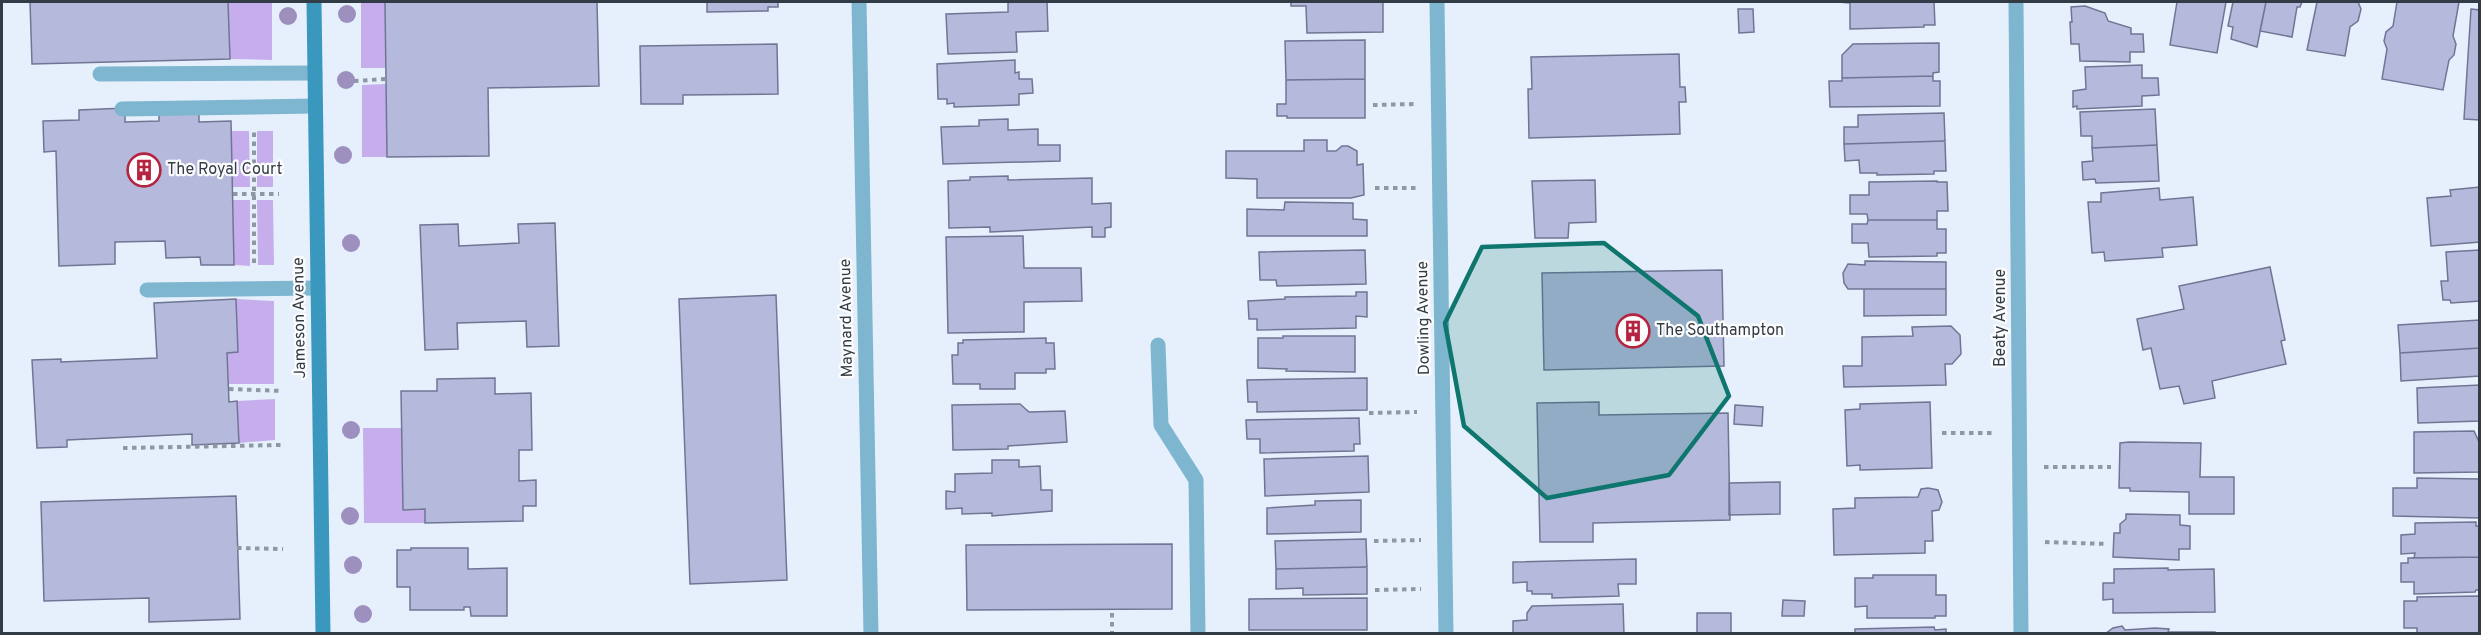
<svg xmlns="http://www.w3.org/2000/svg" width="2481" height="635" font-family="Overpass,sans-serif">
	<rect width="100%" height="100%" fill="#e6f0fc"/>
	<!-- green -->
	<path fill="#c6aeec" d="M228,2h44v58l-42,-1z
		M361,2h24l1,66h-25z
		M386,84l1,73h-25v-72z
		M231,131h18l1,56h-17z
		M257,131h16v56h-16z
		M233,200h17v66l-16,-1z
		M257,200h16l1,65h-16z
		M236,299l38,2v83h-45l-2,-31 11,-1z
		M275,399v41l-36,3 -2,-42z
		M363,428h38l2,82 22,-1v14h-61z"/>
	<!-- building -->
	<path fill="#b5badd" stroke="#707594" stroke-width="1.5" d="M30,2h198l2,57 -198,5z
		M385,2h212l2,84 -111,2 1,68 -102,1z
		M707,2h71v5h-10v4l-61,1z
		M1008,2h39l1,29 -32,1 1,20 -69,2 -2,-40 62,-2z
		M1291,2h92v30l-76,1 -1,-27h-15z
		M1838,2h96l1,23h-11v2l-74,2v-26z
		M2177,2h49l-9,51 -47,-8z
		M2233,2h33l-9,45 -26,-8 2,-12 -5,-1z
		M2266,2h36l-2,5h-3l-5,30 -32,-6z
		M2317,2h41l3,7 -3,12 -8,6 -5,29 -38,-6z
		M2397,2h62l-6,34 3,8 -2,11 -5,5 -6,30 -61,-11 5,-30 -3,-8 2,-9 7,-6z
		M2085,6l20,7 3,8 23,7v6h12l1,18h-14v10l-50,-1 -1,-17h-8l-1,-22h2l-1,-15z
		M1738,9h15l1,23 -15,1z
		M2471,9l9,1v110l-16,-1z
		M1365,40v39l-79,1 -1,-39z
		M1939,43v29l-6,1v3l-91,2v-23l11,-11z
		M777,44l1,50 -95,1v9h-42l-1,-58z
		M1679,54l1,33h5l1,15h-7l1,32 -151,4 -1,-49h4l-1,-32z
		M1015,60v13l4,-1v7h13l1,14 -14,1v11l-65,2v-4l-7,1v-5h-9l-1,-35z
		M2142,65v13h16l1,17 -17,1v10l-65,3v-3l-4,1v-16l13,-2 -1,-22z
		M1933,76v5h7v25l-110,1 -1,-26h13v-3z
		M1365,79v39h-78v-2h-10v-12h9v-24z
		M199,106v16l32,-1 3,144h-33l-1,-8 -34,1 -1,-17 -50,1v22l-56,2 -3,-115 -12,1 -1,-31 36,-1v-10l46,-2v14l34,-1v-14z
		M2155,109l2,36 -65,3v-12h-11l-1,-24z
		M1944,113l1,28 -101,3v-17h14v-12z
		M1008,119v11l30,-1v16h22v16l-117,3 -2,-37 38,-1v-6z
		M1304,140h23v11h9l6,-5h6l9,5v14l6,-1 1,31 -13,3h-94v-19l-31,-1v-27h78z
		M1945,141l1,30h-12v3l-57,1v-2h-17l-1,-13 -14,1 -1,-17z
		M2157,145l2,36 -63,2 -1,-4 -12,1 -1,-18 11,-1 -1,-13z
		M1008,176v4l84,-2v26l19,-1v24l-6,1v9h-13v-10l-102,5v-5l-41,1 -1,-47 22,-1v-3z
		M1595,180l1,42 -27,1 -1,15h-33l-3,-57z
		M1937,181v1h10l1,29h-11v9h-69l-1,-6h-17v-19h19v-13z
		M2480,187v55l-49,4 -4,-48 24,-2 -1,-6z
		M2159,188l1,12 33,-3 4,48 -35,3 1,9 -58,4 -1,-9 -12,1 -4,-51h13v-9z
		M1285,202l68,1v16l14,1v16h-120v-27l37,1z
		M1868,220h69v9h9v24h-9v3l-68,1 -1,-14h-16v-19h15z
		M555,223l4,123 -32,1 -1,-26 -69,2 1,26 -33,1 -5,-125 38,-1 1,22 60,-3 -1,-19z
		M1023,236l1,32h57l1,33 -58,1v30l-76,1 -2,-96z
		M1365,250l1,34 -89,2 -1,-6h-16l-1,-28z
		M2480,250v51l-29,2 -1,-3h-7l-2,-19h7l-2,-29z
		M1865,261l81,1v27h-98l-4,-6 -1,-10 5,-9 17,1z
		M2270,267l15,73 -4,1 5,23 -74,17 3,17 -31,6 -5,-18 -19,3 -9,-41 -8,2 -6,-31 47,-10 -5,-23z
		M1722,270l2,96 -180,4 -2,-97z
		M1864,289h82v26l-82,1z
		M1356,292h11v25l-11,-1v12l-99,2v-11h-8l-1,-18 37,-2v-2l71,-1z
		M776,295l11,285 -97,4 -11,-285z
		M236,299l2,53 -11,1 2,49 8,-1 2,42 -47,2v-11l-125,6v7l-30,1 -5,-88 29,-1v3l96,-4 -3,-55z
		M2480,320v28l-80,5 -2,-28z
		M1951,326l9,9 1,19 -9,10h-7l1,21 -102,2 -1,-21h19v-29l51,-1 -1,-9z
		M1283,336h72v36l-69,-1 1,-2 -29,-1v-30h25z
		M1046,338v5h8l1,26h-9v4h-31v16h-35v-5h-27l-1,-29h6v-12h5v-3z
		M2480,348v28l-79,5 -1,-28z
		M495,378v16l36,-1 1,57h-13v31l17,-1v26h-13v15l-98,2v-14l-22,1 -2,-119h36v-12z
		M1367,378v32l-110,2v-10h-9l-1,-22z
		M2480,385v36l-62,2 -1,-35z
		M1599,402v13l129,-2 2,107 -137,3v19h-53l-3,-139z
		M1930,402l2,66 -72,2v-5l-13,1 -2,-56 15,-1v-5z
		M1020,404l9,8 36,-1 2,31 -59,4v3l-55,1 -1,-45z
		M1735,405l28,2 -1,19 -28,-2z
		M1359,418l1,26h-6v7l-94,2v-14h-13l-1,-19z
		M2474,431l6,13v28l-66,1v-41z
		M2129,442l72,1 -1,34h34v37h-45v-22l-59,-1v-3h-11l1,-45z
		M1368,456l1,36 -104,4 -1,-37z
		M992,460h27v7l21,-1 1,24h11v21l-60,5v-3l-30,1v-6l-16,1v-18l9,1v-18l37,-1z
		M2417,478l63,1v39l-87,-2v-28h24z
		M1780,482v32l-51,1v-32z
		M1928,488l10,2 4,12 -3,8 -7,1 1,30h-8v12l-91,2 -1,-46 22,-1v-10l63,-1 3,-8z
		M236,496l4,123 -91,3v-24l-105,3 -3,-99z
		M1361,500v32l-94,2v-26l48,-3v-4z
		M2126,514l54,1v10l10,1v23h-11v11l-66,-3 1,-24h6v-9l6,-5z
		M2476,522v4h4v31l-66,1 1,-5 -14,1v-19l14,-1v-11z
		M1366,539l1,28 -91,2 -1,-28z
		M1172,544v65l-205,1 -1,-65z
		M411,548h57v21l39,-1v48h-36l-1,-9h-6v3h-54v-23h-13v-37h14z
		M2480,557v33h-4l-1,2 -61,2v-12h-13v-19h7v-5z
		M1636,559v25h-18l1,12 -67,2v-4h-20v-3h-5v-9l-14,1v-21z
		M1367,567v27l-64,1v-7l-27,1v-20z
		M2168,568v2l46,-1 1,43 -102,1v-14l-10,1v-17h11v-14z
		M1873,575h63v20h10v21h-11v2h-68v-12l-12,1v-29h18z
		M2480,596v38h-63v-6h-13v-27h13v-4z
		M1367,598v32h-118v-31z
		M1783,600l22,1 -1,15h-22z
		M1623,604l1,30h-111v-13l14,-1v-7l5,-7z
		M1697,613h34v21h-34z
		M2122,626l3,4 30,-2 14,1 -1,3h47v2h-110l8,-6z
		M1934,627l1,3 11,-1v5h-91v-5z"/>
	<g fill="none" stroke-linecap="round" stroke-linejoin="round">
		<!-- path -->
		<path stroke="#8e98a3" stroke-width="4" stroke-dasharray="4.5 4.5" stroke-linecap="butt" d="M354,81l32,-2
			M1373,105l42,-1
			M1375,188h41
			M233,194h46
			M254,263v-131
			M229,389l53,2
			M1369,413l48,-1
			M1942,433h53
			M123,448l159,-3
			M2044,467h67
			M1374,541l47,-1
			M2045,542l63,2
			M237,548l46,1
			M1375,590l46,-1
			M1112,613v21"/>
		<!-- lane -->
		<path stroke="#7eb6d0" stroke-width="15" d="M100,74l215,-1
			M122,109l193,-3
			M147,290l171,-2
			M1158,345l3,80 35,55 2,154"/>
		<!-- street -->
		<path stroke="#7eb6d0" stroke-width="15" d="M859,2l12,632
			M1437,2l9,632
			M2016,2l5,632"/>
		<!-- secondary -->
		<path stroke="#3a98bf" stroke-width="15" d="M314,2l9,632"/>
	</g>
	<!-- trees -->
	<g fill="#9d8fbe">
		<circle cx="347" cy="14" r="9"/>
		<circle cx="288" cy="16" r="9"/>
		<circle cx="346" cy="80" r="9"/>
		<circle cx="343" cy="155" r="9"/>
		<circle cx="351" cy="243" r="9"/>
		<circle cx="351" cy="430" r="9"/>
		<circle cx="350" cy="516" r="9"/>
		<circle cx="353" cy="565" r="9"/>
		<circle cx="363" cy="614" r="9"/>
	</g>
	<!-- marked area -->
	<path fill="#0f766e" fill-opacity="0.2" stroke="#0f766e" stroke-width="4.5" stroke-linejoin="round" d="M1604,243l94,73 31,80 -60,79 -122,23 -83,-72 -19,-103 37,-76z"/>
	<!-- icons -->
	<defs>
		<symbol id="building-ring" viewBox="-11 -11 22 22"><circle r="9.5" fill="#fcfcfc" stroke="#b52341" stroke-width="1.5"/><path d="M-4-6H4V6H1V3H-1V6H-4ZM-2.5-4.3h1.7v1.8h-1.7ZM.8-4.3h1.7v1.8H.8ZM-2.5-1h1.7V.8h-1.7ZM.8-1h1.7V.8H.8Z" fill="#b52341"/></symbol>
	</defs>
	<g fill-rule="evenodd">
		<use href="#building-ring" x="125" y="151" width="38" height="38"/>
		<use href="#building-ring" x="1614" y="312" width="38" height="38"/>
	</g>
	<g text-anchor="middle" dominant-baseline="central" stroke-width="4.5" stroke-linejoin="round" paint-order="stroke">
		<!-- poi labels -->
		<g font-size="16" fill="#323c47" stroke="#fcfcfc" text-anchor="start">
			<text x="167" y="170">The Royal Court</text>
			<text x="1656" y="331">The Southampton</text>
		</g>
		<!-- street labels -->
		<g font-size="16" fill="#323c47" stroke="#fcfcfc">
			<text transform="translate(300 318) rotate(-91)">Jameson Avenue</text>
			<text transform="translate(847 318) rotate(-91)">Maynard Avenue</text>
			<text transform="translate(1424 318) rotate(-91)">Dowling Avenue</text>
			<text transform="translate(2001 318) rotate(-90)">Beaty Avenue</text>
		</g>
	</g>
	<!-- border -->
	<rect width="2481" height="635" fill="none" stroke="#323c47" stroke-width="6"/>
</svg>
